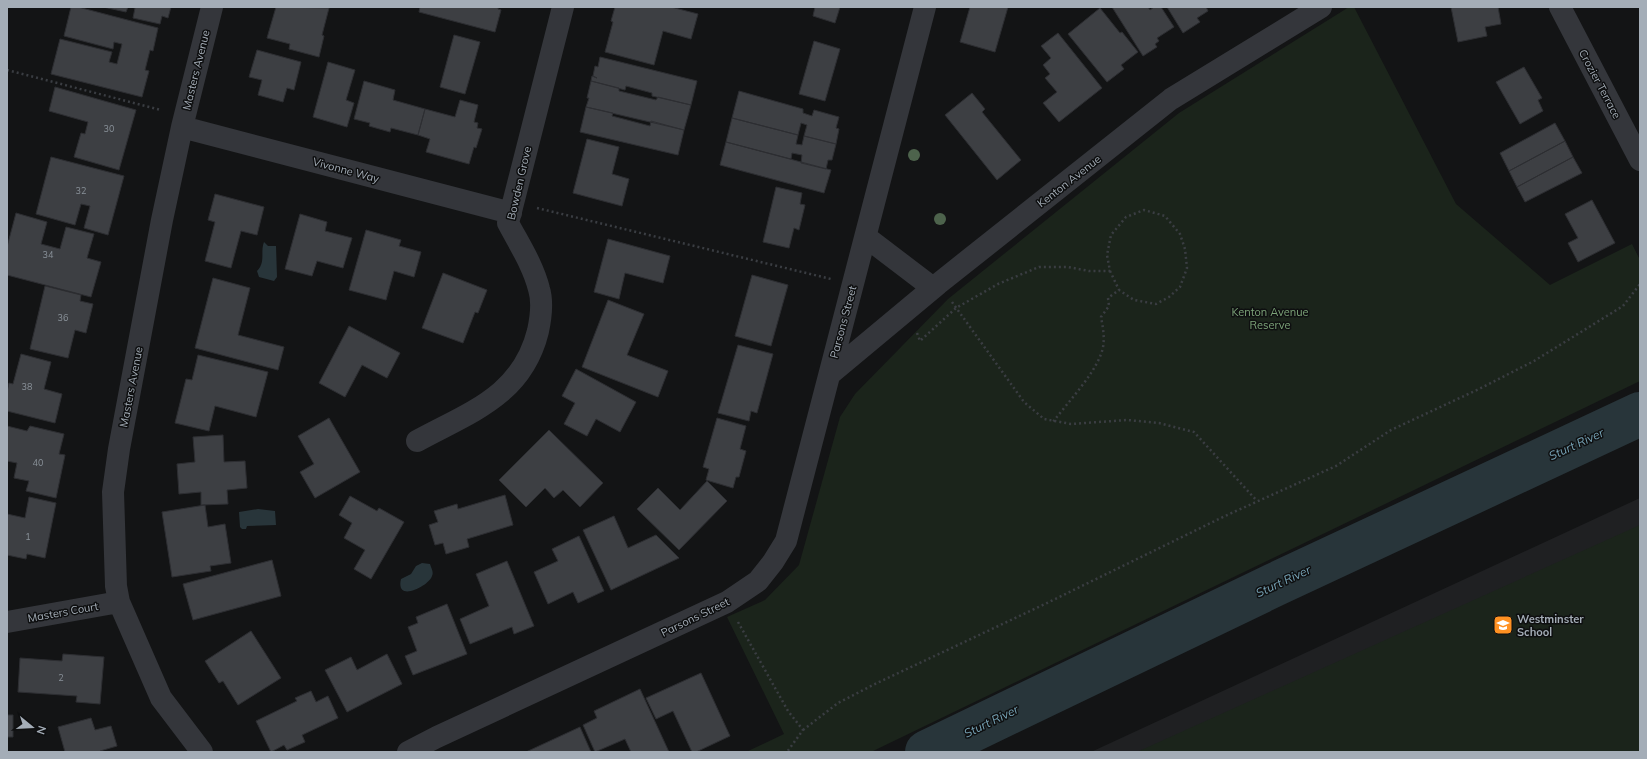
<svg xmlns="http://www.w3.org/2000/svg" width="1647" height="759" font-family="Mulish,sans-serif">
	<rect width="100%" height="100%" fill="#131415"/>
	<!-- built -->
	<path fill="#1f2022" d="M1640,498v254h-549z"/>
	<!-- green -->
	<path fill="#1b241b" d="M1349,7h5l102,197 94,81 82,-41 8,16v121l-769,371h-125l38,-18 -57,-117 38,-17 34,-35 41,-148 15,-23 93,-95 231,-186z
		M1640,525v227h-503z"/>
	<!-- water -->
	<path fill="#28353a" d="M264,242l4,4h8l1,31 -3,4 -15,-4 -2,-6c9,-9 3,-19 7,-29z
		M258,509l17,2 1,14 -29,1 -1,3h-4l-2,-2 -1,-15z
		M422,563l8,1c1,4 4,8 2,12 -2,9 -37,28 -31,3l10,-5 5,-8z"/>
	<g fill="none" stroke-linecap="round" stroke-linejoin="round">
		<!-- river -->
		<path stroke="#28353a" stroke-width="44" d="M927,752l347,-167 366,-171"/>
	</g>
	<!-- building -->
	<path fill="#3d3f43" stroke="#2d2e32" d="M71,7h7l80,21 -5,23 -3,-1 -5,20 4,1 -7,26 -91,-23 9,-35 52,13 -3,10 8,2 5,-20 -8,-2 -1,7 -49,-13z
		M103,7h25l-2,5z
		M130,7h41l-3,11 -6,-2 -2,8 -27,-6 2,-10z
		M276,7l53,1 -7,27 2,1 -5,21 -30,-8 1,-5 -23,-6z
		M420,7h78v2l3,1 -6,22 -76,-20z
		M615,7h56l27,7 -7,25 -28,-8 -9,34 -49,-13 8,-30 -2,-1z
		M815,7h25l-5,16 -22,-7z
		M970,7h38l-13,45 -35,-10z
		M1112,7h36l2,3 4,-3h7l13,20 -17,11 2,3 -4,3 2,3 -14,9z
		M1167,7h39l2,4 -11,7 3,4 -17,11z
		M1451,7h47l3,17 -16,3 2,9 -29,6z
		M1100,8l20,25 2,-1 16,20 -17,13 3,4 -17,13 -39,-48z
		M1058,33l44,55 -43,34 -16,-19 14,-11 -12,-14 5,-4 -7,-9 8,-7 -10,-12z
		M454,35l26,7 -15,52 -25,-7z
		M814,41l26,8 -15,52 -26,-7z
		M257,50l44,12 -7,28 -7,-2 -4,14 -25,-7 4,-15 -13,-3z
		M600,57l97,24 -6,24 -39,-9v-3l-26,-7 -1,4 -34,-9 1,-5 5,2 -4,-2 2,-10 3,1z
		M328,62l27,8 -9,30 8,3 -7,24 -34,-10z
		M1524,67l18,31 -4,2 5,11 -23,13 -24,-42z
		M364,81l31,9 -2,10 32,9 -7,26 -27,-7 -1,4 -21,-6 1,-3 -16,-4z
		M591,81l28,7v3l37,9 2,-3 33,8 -7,25 -98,-23 3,-9h-2z
		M55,87l81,23 -17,60 -45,-13 7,-24 4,1 3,-12 -39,-11z
		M739,91l64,18v4l9,3 2,-6 25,7 -3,11 3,1 -3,15 -32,-8 3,-11 -6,-2 -3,12 -66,-17z
		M972,93l13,16 -3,3 39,48 -24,20 -52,-65z
		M460,100l18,5 -4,17 4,1 -1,5 5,1 -6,19 -2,-1 -5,17 -43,-12 4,-13 -12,-4 7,-26 30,8z
		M586,107l27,6 -1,3 38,10 1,-5 33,9 -6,25 -98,-23z
		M732,118l66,17 -2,9 6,1 2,-9 32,8 -4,16h-4l-2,9 -25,-6 1,-8 -10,-2 -1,6 -65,-17z
		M1555,123l10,18 -56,30 -9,-18z
		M587,139l32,8 -7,27 17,5 -7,27 -49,-13z
		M1565,141l8,16 -56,30 -8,-16z
		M726,142l105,28 -7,23 -104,-28z
		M51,157l73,19 -16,59 -24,-7 6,-22 -9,-2 -6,21 -39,-11z
		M1573,157l9,16 -57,29 -8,-15z
		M776,187l26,6 -2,11 5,1 -6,25 -5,-2 -5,20 -26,-6z
		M215,194l49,13 -7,28 -16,-4 -10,37 -26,-7 10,-39 -7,-2z
		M1592,200l23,43 -37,19 -10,-19 10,-5 -13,-24z
		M16,213l31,9 -6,22 19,5 6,-22 28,7 -7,24 14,4 -10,35 -84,-22v-28z
		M300,214l27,8 -2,9 27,7 -9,30 -26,-7 -5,15 -27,-7z
		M366,230l35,10 -2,6 22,6 -7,25 -20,-6 -8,29 -37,-10z
		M608,239l62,17 -7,27 -38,-10 -6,26 -25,-7z
		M443,273l44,17 -9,23 -3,-1 -12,31 -41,-15z
		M752,275l36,10 -17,61 -36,-10z
		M213,278l37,10 -12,47 46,12 -6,23 -83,-22z
		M45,286l36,9 -1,6 13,3 -7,29 -11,-3 -7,28 -38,-9z
		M608,300l36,14 -17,41 41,16 -10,26 -76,-30z
		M349,326l51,27 -13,25 -25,-13 -17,32 -26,-14z
		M738,345l35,9 -16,59 -6,-2 -2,10 -31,-8z
		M21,354l30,8 -7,27 18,5 -7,29 -48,-12v-19l2,-9 4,1z
		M198,355l70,17 -12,45 -41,-11 -6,25 -34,-8 11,-44 6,1z
		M576,369l60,33 -16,30 -24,-13 -9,17 -23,-12 11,-21 -13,-7z
		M329,418l31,54 -45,26 -15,-26 14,-8 -16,-28z
		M717,418l29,8 -6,23 6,2 -7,26h-3l-3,11 -27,-8 3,-11 -6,-2z
		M7,426l20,5 3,-5 34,8 -5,20 6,1 -9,43 -30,-7 3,-10 -15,-3 3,-15 -10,-2z
		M549,430l54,53 -23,24 -17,-17 -9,8 -9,-10 -19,19 -27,-27z
		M223,435l1,27 21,-1 2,27 -20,2 1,14 -27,1v-13l-22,2 -2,-30 18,-2 -2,-25z
		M707,481l20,20 -48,49 -42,-41 21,-21 22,22z
		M505,495l8,30 -46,14 2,8 -23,7 -3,-11 -8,2 -6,-20 9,-3 -4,-11 23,-7 1,5z
		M350,496l27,15 2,-3 25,14 -33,57 -17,-10 11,-19 -21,-12 8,-15 -13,-8z
		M29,497l27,6 -11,55 -18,-4 -1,5 -19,-4v-41l18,4z
		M205,505l3,22 17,-3 6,39 -21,3 1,5 -39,6 -10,-65z
		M614,516l14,32 28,-13 23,23 -68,32 -28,-60z
		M579,536l25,55 -26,12 -5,-11 -25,12 -14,-32 24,-11 -6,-12z
		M272,560l9,36 -88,24 -10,-36z
		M507,561l27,65 -20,8 -2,-7 -42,17 -10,-25 29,-13 -13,-32z
		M447,604l20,50 -54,21 -8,-19 12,-5 -9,-24 10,-4 -2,-6z
		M251,631l30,47 -43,27 -15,-24 -4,2 -14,-22z
		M63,654l41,3 -4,47 -24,-2 1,-6 -59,-4 2,-34 42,3z
		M387,654l15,30 -55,28 -22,-42 26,-13 6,13z
		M701,673l29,63 -34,16h-4l-19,-41 -17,8 -10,-21z
		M640,689l29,63h-38l-6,-13 -30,13 -12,-27 14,-7 -3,-7z
		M311,691l5,11 12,-6 10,22 -36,17 3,7 -18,8 -3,-5 -13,7 -15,-31 41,-20 -2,-3z
		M7,715h6v22h-6z
		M91,718l4,12 16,-4 6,20 -17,5v1h-35l-7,-25z
		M580,727l11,25h-65z"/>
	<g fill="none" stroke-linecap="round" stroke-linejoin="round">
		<!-- path -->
		<path stroke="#3a3d42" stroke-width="2.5" stroke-dasharray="2 3" stroke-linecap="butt" d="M7,70l154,40
			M537,208l294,71
			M1110,271l9,19
			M952,302l72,100 20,17 27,5 56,-4 32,3 35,9 63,69
			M917,333l3,8 36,-33 42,-24 41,-17h29l21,4h21l-3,-16 4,-20 15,-18 18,-7 21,6 15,18 5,15 2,19 -7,19 -11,10 -13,7 -22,-4 -15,-10 -11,8 1,8 -8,11c2,11 5,25 0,37 -8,22 -33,48 -48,68
			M738,622l50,89 15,19 -16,22
			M803,730l35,-27 37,-19 170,-80 180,-88 111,-50 55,-36 88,-41 55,-28 89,-55 17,-22"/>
		<!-- minor -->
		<path stroke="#34363b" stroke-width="22" d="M1560,7l80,153
			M182,127l329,86
			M866,237l67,51
			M830,374l108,-90 233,-185 150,-92
			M417,441c53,-29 105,-45 121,-110 3,-14 5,-29 1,-42 -6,-24 -20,-45 -31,-66l55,-216
			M7,622l112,-20
			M202,752l-41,-54 -42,-96 -3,-16 -3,-94 6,-43 43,-229 20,-93 30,-120
			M408,752l29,-15 290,-135 31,-21 15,-19 13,-21 139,-534"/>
	</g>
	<!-- trees -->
	<g fill="#4d634c">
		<circle cx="914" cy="155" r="6"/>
		<circle cx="940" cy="219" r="6"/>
	</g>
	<!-- icons -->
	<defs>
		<symbol id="school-square" viewBox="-11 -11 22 22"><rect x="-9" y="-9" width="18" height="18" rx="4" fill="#ff9122" stroke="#0e0f10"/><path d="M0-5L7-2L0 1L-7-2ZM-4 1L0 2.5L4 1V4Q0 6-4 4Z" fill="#fff"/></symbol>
	</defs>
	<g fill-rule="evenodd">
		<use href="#school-square" x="1492" y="614" width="22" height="22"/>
	</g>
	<g text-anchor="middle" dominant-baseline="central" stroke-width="3" stroke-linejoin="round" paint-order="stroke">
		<!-- number labels -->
		<g font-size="9" fill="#8a929a">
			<text x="109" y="128">30</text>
			<text x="81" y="190">32</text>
			<text x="48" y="254">34</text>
			<text x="63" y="317">36</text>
			<text x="27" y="386">38</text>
			<text x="38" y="462">40</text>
			<text x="28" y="536">1</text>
			<text x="61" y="677">2</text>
		</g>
		<!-- street labels -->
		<g font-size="11" fill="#a4adb7" stroke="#0e0f10">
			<text transform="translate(196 70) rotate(-76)">Masters Avenue</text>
			<text transform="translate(1600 84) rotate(62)">Crozier Terrace</text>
			<text transform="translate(346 170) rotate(15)">Vivonne Way</text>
			<text transform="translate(1069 181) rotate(-38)">Kenton Avenue</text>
			<text transform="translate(519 183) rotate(-77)">Bowden Grove</text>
			<text transform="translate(843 322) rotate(-75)">Parsons Street</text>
			<text transform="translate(131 387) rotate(-79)">Masters Avenue</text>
			<text transform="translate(63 612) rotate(-10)">Masters Court</text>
			<text transform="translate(695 617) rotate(-26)">Parsons Street</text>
		</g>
		<!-- park labels -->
		<g font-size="11" fill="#7da479" stroke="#0e0f10">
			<text x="1270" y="312">Kenton Avenue<tspan x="1270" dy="13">Reserve</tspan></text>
		</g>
		<!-- poi labels -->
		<g font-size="11" font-weight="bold" fill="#a4adb7" stroke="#0e0f10" text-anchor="start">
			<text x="1517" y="619">Westminster<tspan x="1517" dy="13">School</tspan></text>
		</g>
		<!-- water labels -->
		<g font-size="12" font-style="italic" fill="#77a3b6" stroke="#0e0f10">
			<text transform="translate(1576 444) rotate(-25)">Sturt River</text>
			<text transform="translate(1283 581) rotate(-25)">Sturt River</text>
			<text transform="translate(991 721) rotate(-26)">Sturt River</text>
		</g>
	</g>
	<!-- border -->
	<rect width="1647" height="759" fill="none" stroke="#a4adb7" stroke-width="16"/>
	<!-- north arrow -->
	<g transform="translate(32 727) rotate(108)" stroke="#0e0f10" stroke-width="3" paint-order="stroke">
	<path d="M0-3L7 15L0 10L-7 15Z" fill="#a4adb7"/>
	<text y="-6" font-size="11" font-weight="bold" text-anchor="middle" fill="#a4adb7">N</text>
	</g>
</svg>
